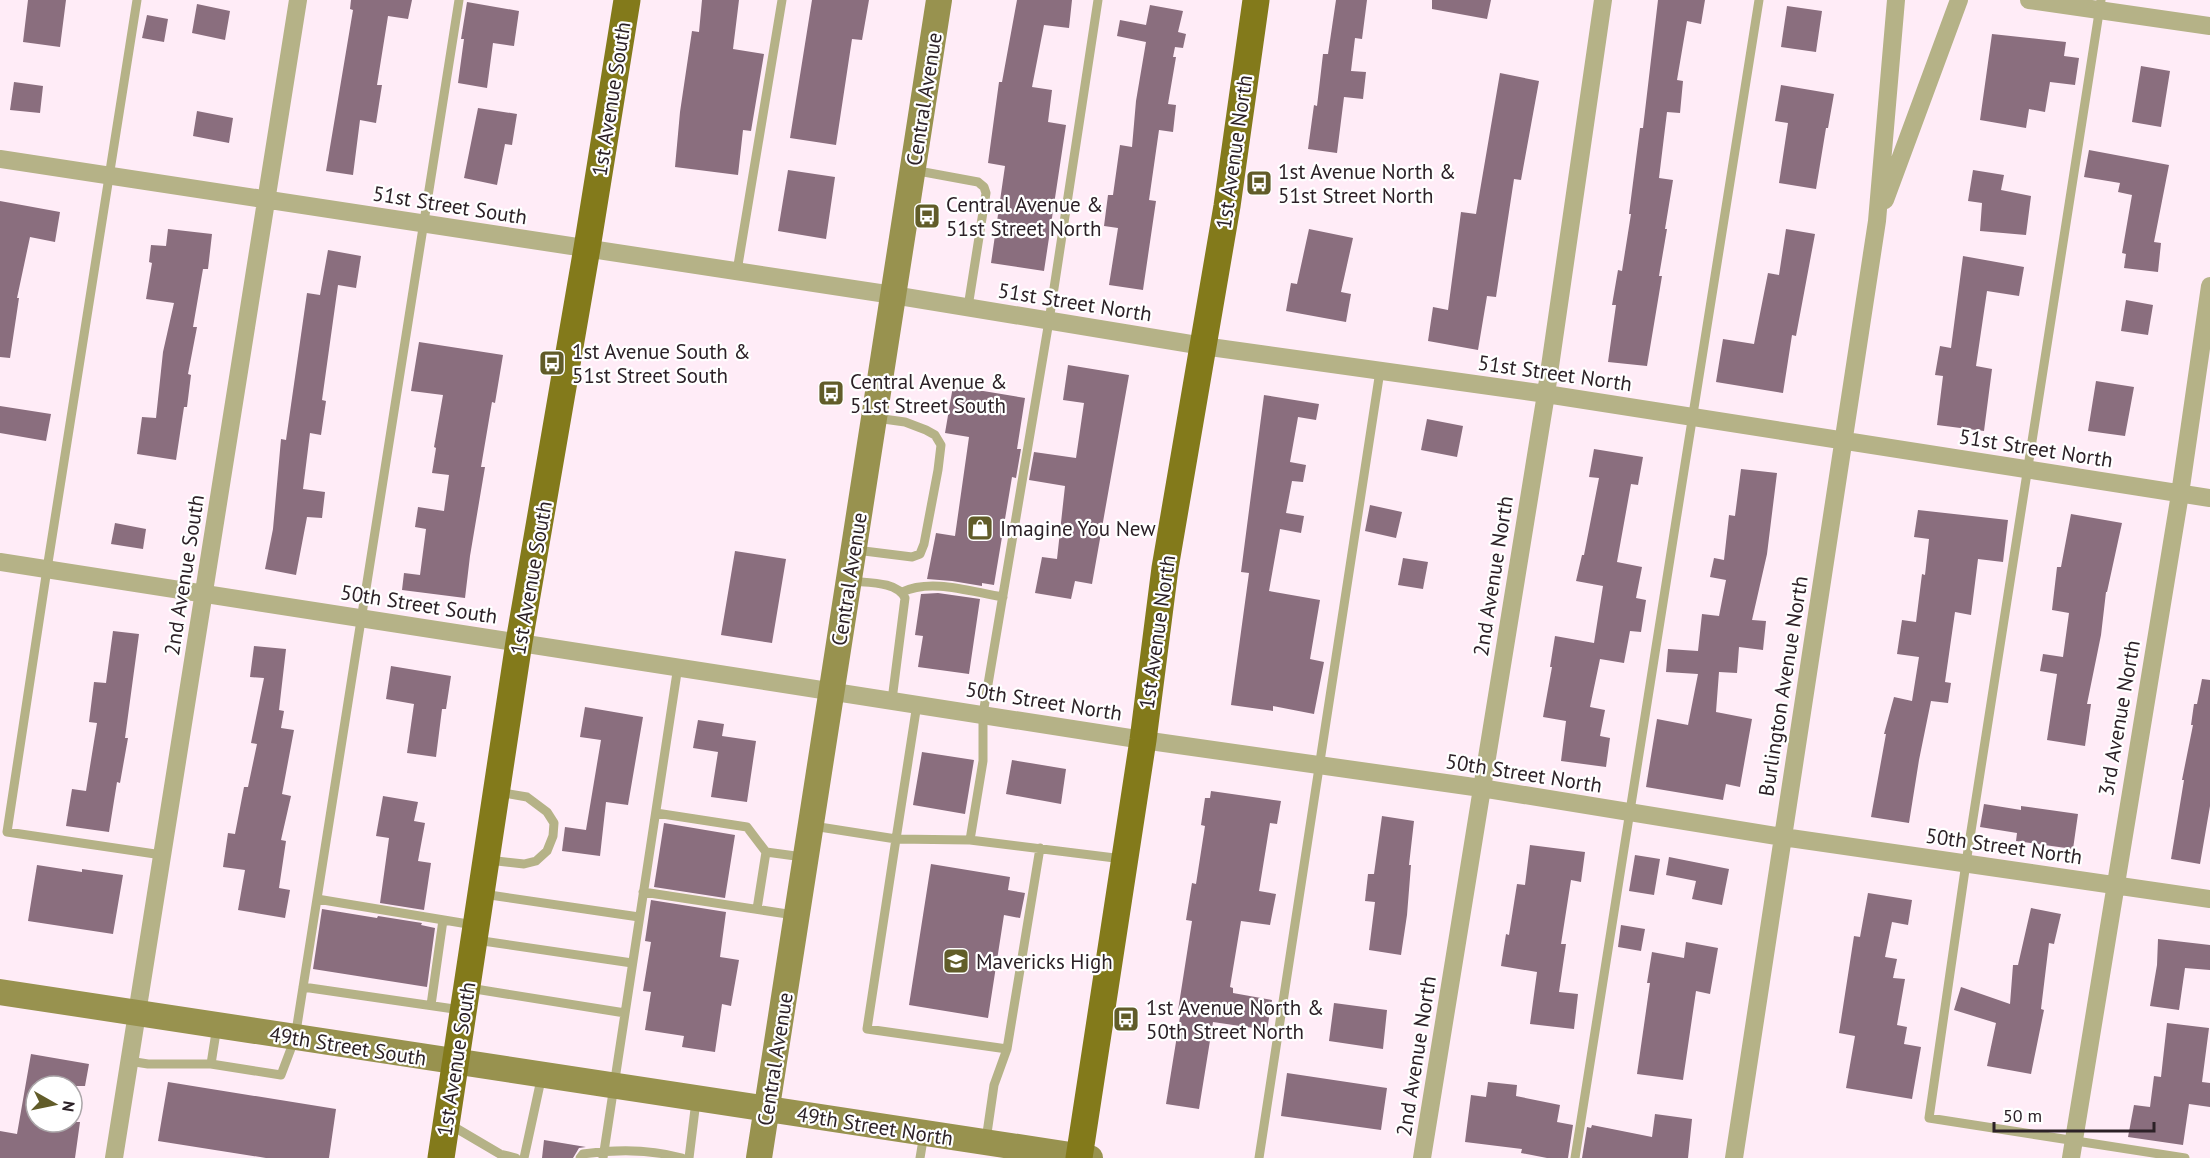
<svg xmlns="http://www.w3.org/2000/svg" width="2210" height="1158" font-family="'PT Sans',sans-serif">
	<rect width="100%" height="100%" fill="#ffecf7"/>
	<!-- building -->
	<path fill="#8a6e7e" d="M28,0h38l-6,47 -37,-5z
		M351,0h61l-4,19 -20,-3 -11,69h5l-6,38 -16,-3 -7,55 -27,-4 27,-161 -3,-1z
		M702,0h37l-6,49 31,5 -13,77 -8,-1 -5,45 -63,-8 5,-55 12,-81 7,1z
		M812,0h57l-7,40 -10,-1 -16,106 -46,-7z
		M1017,0h55l-3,28 -25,-3 -12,62 20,3 -4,32 18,3 -22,146 -53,-8 14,-97 -17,-3 11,-81h3z
		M1336,0h31l-5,39 -7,-1 -4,33 15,1 -3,27 -19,-2 -7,56 -29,-4 6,-44 3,1 6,-52h5z
		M1432,0h59l-4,19 -55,-10z
		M1658,0h47l-4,24 -14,-3 -10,59 6,1 -3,32 -13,-1 -8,66 14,2 -8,49h2l-8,47h3l-15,90 -39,-4 8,-57h-4l6,-35 4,1 9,-57h-2l11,-86h3z
		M467,2l52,9 -5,35 -21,-3 -6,45 -29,-5 6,-44h-3z
		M197,4l33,7 -5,29 -33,-7z
		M1150,5l33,6 -5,21 8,2 -3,14 -8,-1 -2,10h3l-8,47 8,1 -3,27 -14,-2 -10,70 7,1 -13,89 -34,-5 9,-57 -14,-2 4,-31h5l7,-50 12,2 4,-46 10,-59 -29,-6 3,-16 26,5z
		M1787,6l35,5 -6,41 -35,-5z
		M147,15l21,4 -4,23 -22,-4z
		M1992,34l74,8 -2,14 15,2 -4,27 -25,-3 -5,30 -16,-3 -3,19 -46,-8z
		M2141,66l29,5 -9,56 -29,-5z
		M1500,73l39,8 -18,99 -7,-1 -18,118 -9,-1 -9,54 -50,-9 5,-34 15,3 13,-98 15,2z
		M14,82l29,4 -3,27 -30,-3z
		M1781,85l53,9 -6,34h-2l-10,61 -37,-6 9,-60 -13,-2z
		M478,108l39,6 -5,31 -7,-1 -8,41 -33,-7z
		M197,111l36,7 -4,25 -36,-7z
		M2089,150l80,15 -15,77 7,1 -3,29 -34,-4 2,-14 -4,-1 10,-58 -14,-3 2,-9 -36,-6z
		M788,170l47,7 -9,62 -48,-8z
		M1973,170l31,5 -3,15 30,6 -5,39 -46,-4 2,-28 -14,-2z
		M0,201l60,11 -5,30 -25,-5 -13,61h2l-9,60 -10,-1z
		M168,229l44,5 -4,35h-5l-10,58h4l-9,47 3,1 -4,32h-3l-8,53 -39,-6 5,-37 14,1 7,-66 11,-49 -28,-4 6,-36 -3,-1 2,-17 15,1z
		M1309,229l44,9 -12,54 10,2 -5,28 -60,-11 5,-28 6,1z
		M1786,229l29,5 -19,102 -4,-1 -9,58 -67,-11 7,-43 31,5 14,-71 11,2z
		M328,250l33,6 -5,32 -18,-3 -16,115 4,1 -5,34 -11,-2 -7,56 22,3 -3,26 -15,-1 -11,58 -31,-6 8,-40 8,-90 5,1 21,-147 13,2z
		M1963,256l61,11 -5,29 -32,-5 -11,75 16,3 -8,62 -47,-6 6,-49 -8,-1 5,-29 11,2z
		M2126,300l27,5 -5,30 -27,-4z
		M419,342l84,13 -8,48 -3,-1 -11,65h4l-15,89 -5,42 -63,-8 2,-17 16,2 6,-46 -11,-2 3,-20 26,4 5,-36 -17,-2 4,-25 -2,-1 9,-52 -32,-4z
		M1068,365l61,10 -37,209 -17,-3 -4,18 -36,-6 7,-36 15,2 8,-73 -36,-6 5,-28 42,6 8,-55 -21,-3z
		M2096,381l38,6 -9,49 -37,-5z
		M953,386l72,12 -8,51h4l-5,29 -4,-1 -18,108 -12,-2v3l-30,-5 -25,-2 9,-46 19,3 14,-99 -24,-4z
		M1264,395l55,9 -3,16 -18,-3 -8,45 16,3 -3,17 -11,-1 -6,32 18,3 -3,17 -21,-4 -11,62 51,9 -10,59 14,3 -10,52 -41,-8v5l-42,-6 18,-132 -8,-1z
		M0,406l51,8 -5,27 -46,-8z
		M1427,419l36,7 -6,31 -36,-7z
		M1594,449l49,8 -5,28 -7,-1 -14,78 25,5 -6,31 10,2 -5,32 -11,-1 -6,32 -24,-4 -10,48 15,3 -5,26 10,2 -4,29 -45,-6 5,-40 -23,-4 9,-50h-2l5,-31 39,7 9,-57 -27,-5 6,-26h2l15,-77 -10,-1z
		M1741,469l36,4 -10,81 -15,66 14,1 -3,29 -24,-3 -2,26 -18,-1 -3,40 36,7 -12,68 -14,-3 -3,16 -77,-13 11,-68 31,6 10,-51 -32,-2 2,-23 30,2 4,-37 17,2 7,-36 -16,-3 4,-19 10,2 5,-45 6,1z
		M1370,505l32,7 -6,26 -31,-7z
		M1918,510l90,10 -5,42 -25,-3 -7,56 -16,-3 -10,70 6,1 -3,20 -17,-2 -12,59 -10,63 -38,-6 15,-83h-2l10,-37 18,4 7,-44 -22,-3 5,-34 14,2 6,-48 3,1 4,-36 -15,-2z
		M2071,514l51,9 -15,69h-1l-5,43 -14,69h4l-6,42 -38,-6 10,-66 -17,-3 3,-17 20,3 6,-44 -17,-3 5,-43h4z
		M115,523l31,6 -3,20 -32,-5z
		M735,551l51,8 -14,84 -51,-8z
		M1403,558l25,4 -5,27 -25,-4z
		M938,593l42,6 -11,75 -51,-7 5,-31 -8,-1 6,-41z
		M113,631l26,3 -14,104h3l-8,45 -3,-1 -8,50 -43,-6 6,-37 14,2 11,-68 -8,-1 5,-40 12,1z
		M254,646l32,3 -7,61 5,1 -3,17 13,2 -12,64 9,2 -10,44 5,1 -7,47 11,2 -5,28 -47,-8 7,-40 -22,-3 5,-34 7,1 9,-47h4l9,-43 -6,-1 13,-65 -14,-1z
		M391,666l60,10 -5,33h-4l-6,48 -29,-4 7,-49 -28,-5z
		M2202,679l8,1v126l-10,58 -29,-5 13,-79h-2l11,-55h-2l3,-21h3z
		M585,707l58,10 -15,88 -22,-3 -6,54 -38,-5 3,-24 21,3 15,-90 -21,-3z
		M698,720l26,4 -2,12 34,5 -9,61 -36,-5 7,-45 -25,-4z
		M922,752l52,8 -9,54 -52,-9z
		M1012,760l54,9 -5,35 -55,-10z
		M1211,791l70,10 -4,23 -7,-1 -11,68 17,3 -6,31 -29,-4 -11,66 3,1v5l39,7 -5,30 -54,-8 -14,87 -33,-5 14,-87h-3l15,-96 -6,-1 6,-37 4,1 9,-58 -4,-1 4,-27h5z
		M383,796l35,6 -4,19 11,2 -7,38 13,2 -7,47 -44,-7 9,-65 -13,-2z
		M1984,804l37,6v-4l57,8 -5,35 -57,-8 1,-8 -37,-6z
		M1382,816l32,5 -5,44h2l-4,50 -6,40 -32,-5 6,-48 -10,-1 3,-27h6z
		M664,823l71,12 -10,63 -71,-11z
		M1530,845l55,7 -4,30 -10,-2 -10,64h5l-7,48 19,2 -4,35 -44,-5 7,-52 -36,-6 5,-32 3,1 8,-51 8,1z
		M1635,855l25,4 -6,36 -25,-4z
		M1669,857l60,12 -7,36 -30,-6 4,-18 -30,-6z
		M931,864l79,13 -2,13 17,3 -5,25 -16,-3 -16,103 -79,-13z
		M37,865l45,7v-3l41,6 -10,59 -85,-13z
		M1868,893l44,7 -4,25 -16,-3 -7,35 12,2 -4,19 12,1 -8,46 10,2 -3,17 17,3 -9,52 -66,-11 9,-52 -16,-3 15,-97 6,1z
		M651,900l75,12 -6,45 19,3 -8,46 -9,-2 -7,48 -33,-5 2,-11 -39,-6 6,-38 -8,-1 8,-49 -6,-1z
		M2031,908l30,6 -7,30 -5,-1 -8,66 3,1 -13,64 -44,-8 9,-43 -42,-13 7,-23 49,17 3,-39h5z
		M322,909l55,9 1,-2 44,7 -1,2 14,3 -8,59 -114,-18z
		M1621,925l24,4 -4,22 -23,-4z
		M2158,939l52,6v25l-25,-2 -6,42 -29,-4 7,-41z
		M1686,942l32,6 -8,46 -14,-3 -13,89 -46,-6 13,-91h-3l5,-31 32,6z
		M1334,1003l53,7 -4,39 -54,-8z
		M2167,1023l42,5 -7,54 8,1v24l-21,-3 -6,41 -55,-8 6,-32 16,2 4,-31 7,1z
		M31,1054l58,10 -4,22h-49v36h44l-5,36h-75v-27l17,3z
		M1287,1073l100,15 -6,42 -100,-14z
		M168,1082l168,27 -7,49h-63l-108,-17z
		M1488,1082l29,3 -1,11 44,9 -3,17 16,3 -5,33h-21l-26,-5 1,-4 -57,-7 6,-47 15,2z
		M1655,1114l37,5 -4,39h-106l5,-31 4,1 1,-3 60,12z
		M544,1140l42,7 -7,1 -6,10h-31z"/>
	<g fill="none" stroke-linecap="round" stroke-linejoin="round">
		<!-- lane -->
		<path stroke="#b5b287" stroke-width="9" d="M137,0l-90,569 -40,263 155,23
			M2101,0l-135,863 -37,255 256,40
			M913,170l65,12 6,5 2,6 -18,114
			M737,271l45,-271
			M856,550l56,7 8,-3 4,-10 14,-74 3,-25 -6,-10 -9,-5 -21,-8 -29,-4
			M850,581c17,2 47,0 55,17l-13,102
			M902,592c30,-14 69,0 101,5
			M656,813l91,14 19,25 37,5
			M813,826l83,13 21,-135
			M970,840l13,-79v-47l66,-393 49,-321
			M1040,848l-33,201 -140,-20 29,-190 74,1 153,19
			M488,860l36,4 12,-3 11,-10 6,-15 1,-13 -7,-11 -20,-15 -29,-5
			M643,892l151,23
			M483,894l156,23
			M317,899l157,26
			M757,909l9,-57
			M476,940l156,23
			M303,987l158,23
			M469,988l156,25
			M431,1005l12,-85
			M217,1026l-6,38 70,11 14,-37 164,-1038
			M129,1061l19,3h63
			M449,1124l51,30 16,4
			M986,1140l8,-55 13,-36
			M524,1158l18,-83
			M580,1158l3,-4c33,-5 67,-5 99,4
			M603,1158l75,-492
			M689,1158l7,-57
			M920,1158l4,-24
			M1259,1158l121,-787
			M1575,1158c59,-386 124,-772 184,-1158"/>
		<!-- street -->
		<path stroke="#b5b287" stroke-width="18" d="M2029,0l181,26
			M0,159l893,136 310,51 343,48 664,104
			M1885,200l74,-200
			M0,562l1143,178 338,48 302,49 427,62
			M114,1158l184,-1158
			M1422,1158l124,-764 57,-394
			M1734,1158l143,-937 19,-221
			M2071,1158l109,-664 30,-208"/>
		<!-- secondary -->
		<path stroke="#98924f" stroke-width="26" d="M0,992l1090,166
			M759,1158l180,-1158"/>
		<!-- primary -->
		<path stroke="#837a1b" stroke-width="27" d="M441,1158l78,-516 68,-394 40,-248
			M1079,1158l64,-418 22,-172 62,-362 29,-206"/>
	</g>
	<!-- icons -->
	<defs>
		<symbol id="bus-square" viewBox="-11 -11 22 22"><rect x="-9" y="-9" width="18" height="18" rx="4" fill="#615c29" stroke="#fff"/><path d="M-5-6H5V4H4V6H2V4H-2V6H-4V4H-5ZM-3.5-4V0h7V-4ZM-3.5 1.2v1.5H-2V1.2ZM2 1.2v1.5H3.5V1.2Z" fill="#fff"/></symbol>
		<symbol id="shop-square" viewBox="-11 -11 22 22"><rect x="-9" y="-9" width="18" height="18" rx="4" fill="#615c29" stroke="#fff"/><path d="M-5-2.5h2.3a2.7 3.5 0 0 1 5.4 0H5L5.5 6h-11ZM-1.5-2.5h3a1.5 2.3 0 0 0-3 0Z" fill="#fff"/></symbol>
		<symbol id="school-square" viewBox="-11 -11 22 22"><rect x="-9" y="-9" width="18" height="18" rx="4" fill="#615c29" stroke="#fff"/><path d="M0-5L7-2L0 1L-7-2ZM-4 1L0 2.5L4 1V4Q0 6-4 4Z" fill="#fff"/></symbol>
	</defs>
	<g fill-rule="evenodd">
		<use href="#bus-square" x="1244" y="168" width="30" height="30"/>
		<use href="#bus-square" x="912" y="201" width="30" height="30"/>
		<use href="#bus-square" x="537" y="348" width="30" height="30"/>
		<use href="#bus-square" x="816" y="378" width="30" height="30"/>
		<use href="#shop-square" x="965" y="513" width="30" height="30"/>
		<use href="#school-square" x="941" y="946" width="30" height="30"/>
		<use href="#bus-square" x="1111" y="1004" width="30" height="30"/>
	</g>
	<g text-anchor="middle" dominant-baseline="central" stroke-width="4.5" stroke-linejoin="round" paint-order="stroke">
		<!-- street labels -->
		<g font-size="21" fill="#2c2127" stroke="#fff">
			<text transform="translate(611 99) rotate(-81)">1st Avenue South</text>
			<text transform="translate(924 99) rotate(-81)">Central Avenue</text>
			<text transform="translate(1234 152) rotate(-82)">1st Avenue North</text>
			<text transform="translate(450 205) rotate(9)">51st Street South</text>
			<text transform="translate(1075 302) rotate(9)">51st Street North</text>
			<text transform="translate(1555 373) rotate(8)">51st Street North</text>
			<text transform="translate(2036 448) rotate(9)">51st Street North</text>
			<text transform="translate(184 575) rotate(-81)">2nd Avenue South</text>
			<text transform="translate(1493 576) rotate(-81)">2nd Avenue North</text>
			<text transform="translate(531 578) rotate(-80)">1st Avenue South</text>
			<text transform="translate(849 579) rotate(-81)">Central Avenue</text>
			<text transform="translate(419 604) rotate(9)">50th Street South</text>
			<text transform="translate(1157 632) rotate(-82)">1st Avenue North</text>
			<text transform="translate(1783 686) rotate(-81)">Burlington Avenue North</text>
			<text transform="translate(1044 701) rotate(9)">50th Street North</text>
			<text transform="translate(2119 718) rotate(-80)">3rd Avenue North</text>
			<text transform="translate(1524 773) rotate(9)">50th Street North</text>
			<text transform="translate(2004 846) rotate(8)">50th Street North</text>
			<text transform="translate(348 1046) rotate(9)">49th Street South</text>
			<text transform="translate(1416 1056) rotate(-81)">2nd Avenue North</text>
			<text transform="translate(456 1059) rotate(-81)">1st Avenue South</text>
			<text transform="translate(775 1059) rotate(-81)">Central Avenue</text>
			<text transform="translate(875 1126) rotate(9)">49th Street North</text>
		</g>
		<!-- poi labels -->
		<g font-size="21" fill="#2c2127" stroke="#fff" text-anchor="start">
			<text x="1278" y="171">1st Avenue North &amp;<tspan x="1278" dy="24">51st Street North</tspan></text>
			<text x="946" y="204">Central Avenue &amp;<tspan x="946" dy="24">51st Street North</tspan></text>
			<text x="572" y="351">1st Avenue South &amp;<tspan x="572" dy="24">51st Street South</tspan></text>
			<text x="850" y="381">Central Avenue &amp;<tspan x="850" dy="24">51st Street South</tspan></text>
			<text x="1000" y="528">Imagine You New</text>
			<text x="976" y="961">Mavericks High</text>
			<text x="1146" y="1007">1st Avenue North &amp;<tspan x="1146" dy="24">50th Street North</tspan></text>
		</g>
	</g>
	<!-- north arrow -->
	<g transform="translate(54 1104) rotate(99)"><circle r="28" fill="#ffffff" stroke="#aba6a9" stroke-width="1.5"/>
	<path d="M0-4.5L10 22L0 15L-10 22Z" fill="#615c29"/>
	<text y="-9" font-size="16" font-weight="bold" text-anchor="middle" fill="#2c2127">N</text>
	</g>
	<!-- scale -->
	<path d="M1994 1122v9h160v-9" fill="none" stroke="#2c2127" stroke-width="3"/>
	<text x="2003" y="1122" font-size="18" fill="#2c2127" stroke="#ffffff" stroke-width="4.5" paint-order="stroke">50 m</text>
</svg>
